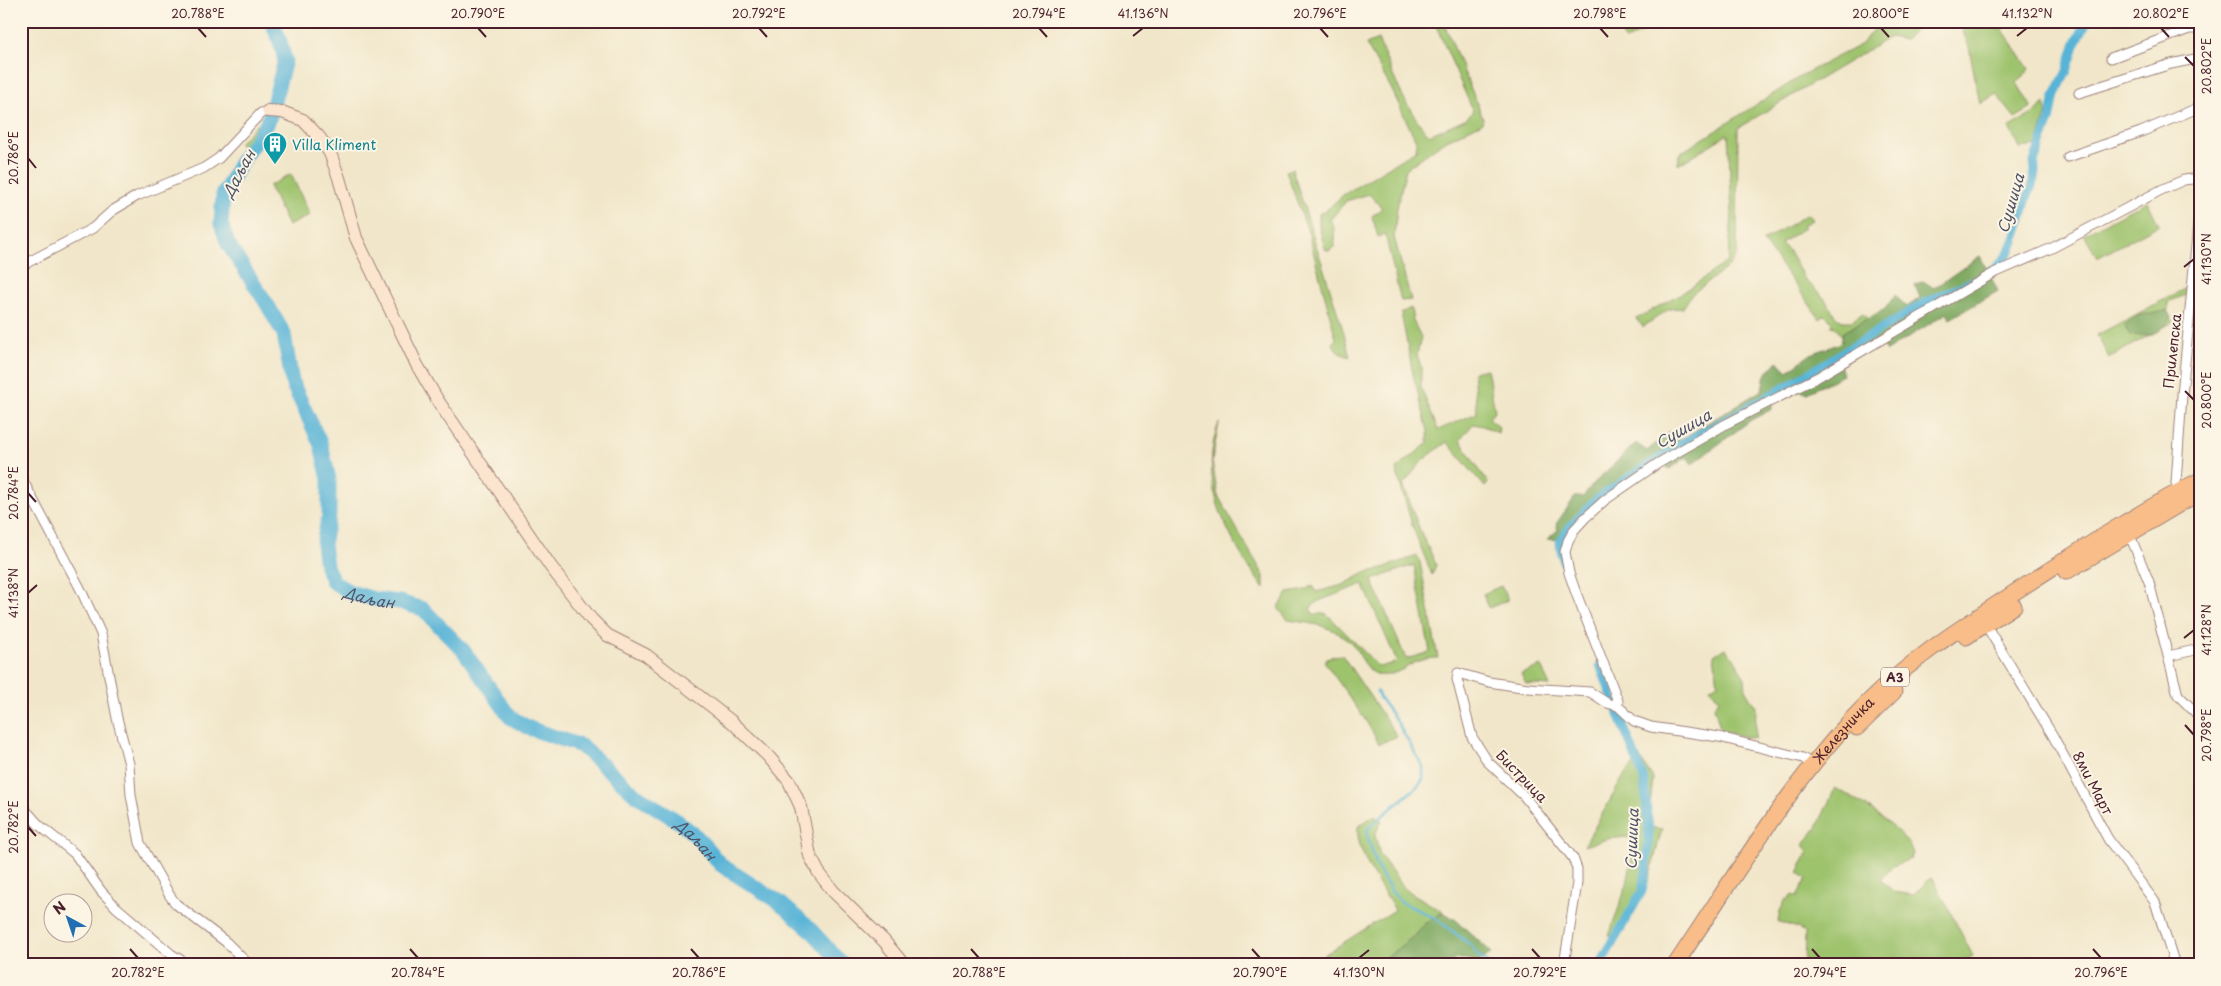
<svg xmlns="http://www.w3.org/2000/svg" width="2221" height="986" font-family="'Playpen Sans',sans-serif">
	<rect width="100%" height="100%" fill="#fcf5e5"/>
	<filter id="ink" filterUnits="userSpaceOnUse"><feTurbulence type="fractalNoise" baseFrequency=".02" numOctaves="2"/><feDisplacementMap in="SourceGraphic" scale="10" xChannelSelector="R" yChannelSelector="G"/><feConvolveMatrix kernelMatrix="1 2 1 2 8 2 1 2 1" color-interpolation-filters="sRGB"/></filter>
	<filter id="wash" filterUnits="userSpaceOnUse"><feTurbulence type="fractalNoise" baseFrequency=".0096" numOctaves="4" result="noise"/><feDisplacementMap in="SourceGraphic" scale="20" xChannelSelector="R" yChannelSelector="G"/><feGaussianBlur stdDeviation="1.12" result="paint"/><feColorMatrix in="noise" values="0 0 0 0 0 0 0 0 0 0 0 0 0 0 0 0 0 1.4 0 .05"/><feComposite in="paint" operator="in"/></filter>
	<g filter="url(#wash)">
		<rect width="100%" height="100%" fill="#f1e6c9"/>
		<!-- green -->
		<path fill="#9ec36d" stroke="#74714c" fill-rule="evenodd" d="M1434,21h9l40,97 -1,5 -39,19 -37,27 -9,39 -3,29 17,63 -10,1 -16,-67 -7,3 -6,-21 10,-8 -13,-14 -23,7 -16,19 4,8 1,18 -6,5 -4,-2 -6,-23v-12l10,-6 14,-13 73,-45 1,-7 -25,-53 -26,-46 12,-5c13,32 27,70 51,96l38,-17 6,-7z
			M1641,21h22l-38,20 -4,-9z
			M1886,21h36l-17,19 -15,-3 -152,91 -1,127 -9,12 -36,27 -9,14 -14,1 -26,18 -7,-8 2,-1 49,-28 41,-29 4,-46 -4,-81 -50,31 1,-11 127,-81 56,-29 7,-10z
			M1959,21h38l32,48 -12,14 15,25 -17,10 -19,-24 -16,10 -11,-57z
			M2045,103l2,9 -11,34 -16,2 -11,-20 25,-15z
			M265,116l2,2 -19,31 -9,-6z
			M1292,169l52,164 6,24 -11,-4 -7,-10 4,-4 -27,-104 -23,-64z
			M291,174l19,41 -22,11 -19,-40z
			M2147,201l12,24 -62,33 -13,-24z
			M1808,214l4,6 -10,6 2,2 -23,15 7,7 18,31 18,17 13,20 6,3h9l11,-8 4,6 -24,13 -1,4 -8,-10 -2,1v-5l-7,-7 -5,4 -57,-78z
			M2188,287v7l-20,8v8l5,12 -64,36 -12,-23z
			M1411,308l2,13 8,16 -4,18 4,11v22l17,42 39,-17 -4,-41 14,-3 8,42 -6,7 10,9 -1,6 -15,-7 -10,-2 -13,16 28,43 -3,4 -38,-45 -24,18 -20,25c6,13 10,27 15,40 5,14 13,26 18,40l-4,10 -19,-47 -17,-59 32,-26v-12l-15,-57 -12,-61z
			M1219,423l-7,38 6,35 46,80v13c-35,-49 -68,-106 -45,-166z
			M1417,556l3,6 18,96c-7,0 -15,1 -22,4 -10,5 -25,16 -37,13 -15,-4 -19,-25 -30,-34 -20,-17 -36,-17 -61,-21l-10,-12 10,-15 17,-3 8,-5 3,7 27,-7 24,-13 10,-2zM1414,565l16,87 -24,7 -34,-79zM1363,584l34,78 -18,5 -52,-53h-14l-3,-6 9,-7z
			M1501,586l7,14 -19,8 -6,-14z
			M1725,648l8,9 12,21 1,13 10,16 -1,32 -34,-8 -7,-24 5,-7 -9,-12 8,-5 -4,-28z
			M1342,655l55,81 -18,8 -13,-23 -42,-60 9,-5z
			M1541,666l9,20 -24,-2 -5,-10z
			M1640,758l13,20 -5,49 14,2 -14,53 -4,3 -27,50 -8,1 18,-52 8,-41 -7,-6 -21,2 -23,7 41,-72z
			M1835,788c23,12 69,40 78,65l-3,6 -17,7 -12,14 13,12 20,3 16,-17 4,2 39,76 -9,5 1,4h-161l1,-32 -7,-5 -20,-6 2,-11 6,-12 2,1 4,-5 5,2 10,-19 -9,-5 10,-22 -5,-6 14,-17z
			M1373,816l9,4 -7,15 5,20 25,34 38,23 -20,13 -5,8 -42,32h-68l87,-55c-13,-21 -40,-58 -37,-83z"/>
		<!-- forest -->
		<path fill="#7ea960" stroke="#646446" d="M1980,256l18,35 -48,28 -3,-6 -61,38 -6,-10 -40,24 3,10 -36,18 -9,-2 -26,12v6l-21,11 -59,44 -5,-7 -18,12 -4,-5 -61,36 -39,40 -18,-1 11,-9 -2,-6 19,-27h8l9,-12 44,-42 11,8 23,-20 10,9 82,-50 3,-15 12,-14 11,10 23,-17 30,-11 2,-11 42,-23 10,-14 12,12 13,-9 -5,-13 8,-4 11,7z
			M2168,310l4,8c-6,6 -12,15 -20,16 -8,2 -14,0 -22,2l-5,-11c9,-9 15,-11 26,-11 6,-1 11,-3 17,-4z
			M1443,912l13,8 36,33 -15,10c-11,-6 -20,-6 -31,2h-70l42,-32 5,-8z"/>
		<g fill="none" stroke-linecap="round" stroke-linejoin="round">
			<!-- stream -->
			<path stroke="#59b4d7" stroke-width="2.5" d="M1377,691l2,6 17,23 27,47v12l-4,6 -51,43 -1,6 10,33 15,25 11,11 32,15 37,28 5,9 13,10"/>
			<!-- canal -->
			<path stroke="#59b4d7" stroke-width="9" d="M1989,272c25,-14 29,-43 36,-68 4,-13 13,-27 9,-42l16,-42 5,-25 12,-24 8,-26 12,-24
				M1563,561l-3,-19 9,-14 29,-30 85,-55 106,-58 135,-82 51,-23
				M1600,665l44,114 5,53 -3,40 -4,19 -42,74"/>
			<!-- river -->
			<path stroke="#59b4d7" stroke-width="15" id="s1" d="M271,21l8,17 6,22 -15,56 -7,14 -23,33 -17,32 -2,29 7,20 39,60 17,30 8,48 29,63 8,34v36l-6,29 3,22 7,16 17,10 24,7 25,3 24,7 40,41 47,67 19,11 52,18 54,48 44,28 17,14 25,29 58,37 30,26 34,37"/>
		</g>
	</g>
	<g filter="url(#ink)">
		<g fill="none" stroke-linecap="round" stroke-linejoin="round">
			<defs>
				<path id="street" d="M2111,58l78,-29h11
					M2079,93l92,-29 29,-6
					M2068,157l73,-25 59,-25
					M21,266l72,-38 19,-17 25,-15 67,-28 15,-10 42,-45 7,-2
					M21,477l59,111 21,46 16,84 12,46 2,31 9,48 30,53 6,8 50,38 23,23
					M2180,494l-4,-11 6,-88 18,-192
					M2129,533l20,49 29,113 22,22
					M1984,622l69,114 55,103 47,63 20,63
					M2168,656l32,-7
					M1618,706v-5l-42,-108 -7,-20 -4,-21 3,-11 6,-11 11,-12 20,-18 52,-36 69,-40 92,-47 176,-104 58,-25 109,-58 23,-10 16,-2
					M21,805l18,20 36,29 26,37 15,16 55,47 18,11
					M1564,965l13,-82v-14l-4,-11 -49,-62 -36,-34 -16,-25 -15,-58 1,-6 31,9 39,6 62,4 17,11 11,3 16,15 17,6 68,10 84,21 9,7"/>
				<path id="secondary" d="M268,111l14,1 21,8 16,17 11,16 9,25 17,60 61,127 21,36 113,166 40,52 16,16 39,20 86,67 36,34 21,25 12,26 9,49 9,17 14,18 51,50 20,24"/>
				<g id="primary">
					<path d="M2066,572l134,-80"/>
					<path d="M1966,637l48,-31"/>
					<path d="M1857,728l37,-36"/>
					<path id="s2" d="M1675,965c59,-87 118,-188 192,-262 43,-43 95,-76 145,-109 62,-40 123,-80 188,-114"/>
				</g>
			</defs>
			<!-- street casing -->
			<use href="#street" stroke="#9e827a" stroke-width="11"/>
			<!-- secondary casing -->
			<use href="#secondary" stroke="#9e827a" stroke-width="14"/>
			<!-- primary casing -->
			<use href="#primary" stroke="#9e827a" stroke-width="17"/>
			<!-- street -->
			<use href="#street" stroke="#fff" stroke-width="9"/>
			<!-- secondary -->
			<use href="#secondary" stroke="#fce5cf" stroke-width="12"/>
			<!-- primary -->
			<use href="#primary" stroke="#f8bd88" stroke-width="15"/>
		</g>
	</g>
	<!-- ticks -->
	<path fill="none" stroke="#4a1f2b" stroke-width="2" d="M198,28l8,9M478,28l8,9M759,28l8,9M1039,28l8,9M1320,28l8,9M1600,28l8,9M1881,28l8,9M2161,28l8,9M1133,36l10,-8M2017,36l10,-8M2185,57l9,9M28,158l8,10M2184,267l10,-8M2185,391l9,9M28,493l8,9M28,593l9,-8M2184,638l10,-8M2185,725l9,10M28,827l8,9M130,949l8,9M410,949l8,9M691,949l8,9M971,949l8,9M1252,949l8,9M1532,949l8,9M1812,949l8,9M2093,949l8,9M1359,958l10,-8"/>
	<!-- icons -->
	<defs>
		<symbol id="building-pin" viewBox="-11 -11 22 30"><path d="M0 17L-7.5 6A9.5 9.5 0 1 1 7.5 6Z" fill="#0f9aa8" stroke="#fcf5e5"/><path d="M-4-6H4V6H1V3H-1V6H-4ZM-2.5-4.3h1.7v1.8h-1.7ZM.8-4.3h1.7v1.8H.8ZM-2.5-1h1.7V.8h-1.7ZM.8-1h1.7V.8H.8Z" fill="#fff"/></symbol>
	</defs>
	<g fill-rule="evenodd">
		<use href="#building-pin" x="261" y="130" width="28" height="38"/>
	</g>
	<g text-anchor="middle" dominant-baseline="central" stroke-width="4" stroke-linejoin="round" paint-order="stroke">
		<!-- shield labels -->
		<rect fill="#fcf5e5" stroke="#7f5f63" stroke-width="1" x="1881" y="667.5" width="28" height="19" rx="4"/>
		<g font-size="12" font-weight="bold" fill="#4a1f2b">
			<text x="1895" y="677">A3</text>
		</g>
		<!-- culture labels -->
		<g font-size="14" fill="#0d838f" stroke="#fcf5e5" text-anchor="start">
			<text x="292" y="144">Villa Kliment</text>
		</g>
		<!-- street labels -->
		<g font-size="14" fill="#4a1f2b" stroke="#fcf5e5">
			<text transform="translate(2172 351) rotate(-84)">Прилепска</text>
			<text stroke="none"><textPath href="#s2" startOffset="289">Железничка</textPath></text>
			<text transform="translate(1522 776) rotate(46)">Бистрица</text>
			<text transform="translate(2093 783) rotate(62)">8ми Март</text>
		</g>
		<!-- water labels -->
		<g font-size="15" font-style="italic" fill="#4f5367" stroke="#fcf5e5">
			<text transform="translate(238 173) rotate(-62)">Даљан</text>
			<text transform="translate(2010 203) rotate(-74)">Сушица</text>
			<text transform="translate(1683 428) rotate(-30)">Сушица</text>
			<text stroke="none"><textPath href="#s1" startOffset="646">Даљан</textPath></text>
			<text transform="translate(1631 839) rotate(-88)">Сушица</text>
			<text stroke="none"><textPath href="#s1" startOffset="1066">Даљан</textPath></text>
		</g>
	</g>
	<!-- margin -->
	<rect width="2221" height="986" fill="none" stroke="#fcf5e5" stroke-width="55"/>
	<!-- north arrow -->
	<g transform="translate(68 918) rotate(320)"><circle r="24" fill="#fcf5e5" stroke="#b59f9b"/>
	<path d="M0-4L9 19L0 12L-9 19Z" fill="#1f6fb2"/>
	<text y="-8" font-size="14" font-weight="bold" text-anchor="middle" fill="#4a1f2b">N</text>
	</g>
	<rect x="28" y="28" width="2166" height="930" fill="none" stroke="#4a1f2b" stroke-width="2"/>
	<g font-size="12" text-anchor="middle" fill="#4a1f2b">
		<text x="198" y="18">20.788°E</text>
		<text x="478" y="18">20.790°E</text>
		<text x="759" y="18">20.792°E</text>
		<text x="1039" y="18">20.794°E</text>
		<text x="1143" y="18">41.136°N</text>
		<text x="1320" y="18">20.796°E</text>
		<text x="1600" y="18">20.798°E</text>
		<text x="1881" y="18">20.800°E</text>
		<text x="2027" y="18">41.132°N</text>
		<text x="2161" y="18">20.802°E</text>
		<text transform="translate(2207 66) rotate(-90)" y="4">20.802°E</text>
		<text transform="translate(14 158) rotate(-90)" y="4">20.786°E</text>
		<text transform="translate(2207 259) rotate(-90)" y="4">41.130°N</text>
		<text transform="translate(2207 400) rotate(-90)" y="4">20.800°E</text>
		<text transform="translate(14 493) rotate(-90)" y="4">20.784°E</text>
		<text transform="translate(14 593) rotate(-90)" y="4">41.138°N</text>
		<text transform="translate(2207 630) rotate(-90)" y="4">41.128°N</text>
		<text transform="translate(2207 735) rotate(-90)" y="4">20.798°E</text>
		<text transform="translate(14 827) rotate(-90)" y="4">20.782°E</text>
		<text x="138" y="977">20.782°E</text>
		<text x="418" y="977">20.784°E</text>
		<text x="699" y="977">20.786°E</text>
		<text x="979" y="977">20.788°E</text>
		<text x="1260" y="977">20.790°E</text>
		<text x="1359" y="977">41.130°N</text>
		<text x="1540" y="977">20.792°E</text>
		<text x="1820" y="977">20.794°E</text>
		<text x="2101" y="977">20.796°E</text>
	</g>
</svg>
